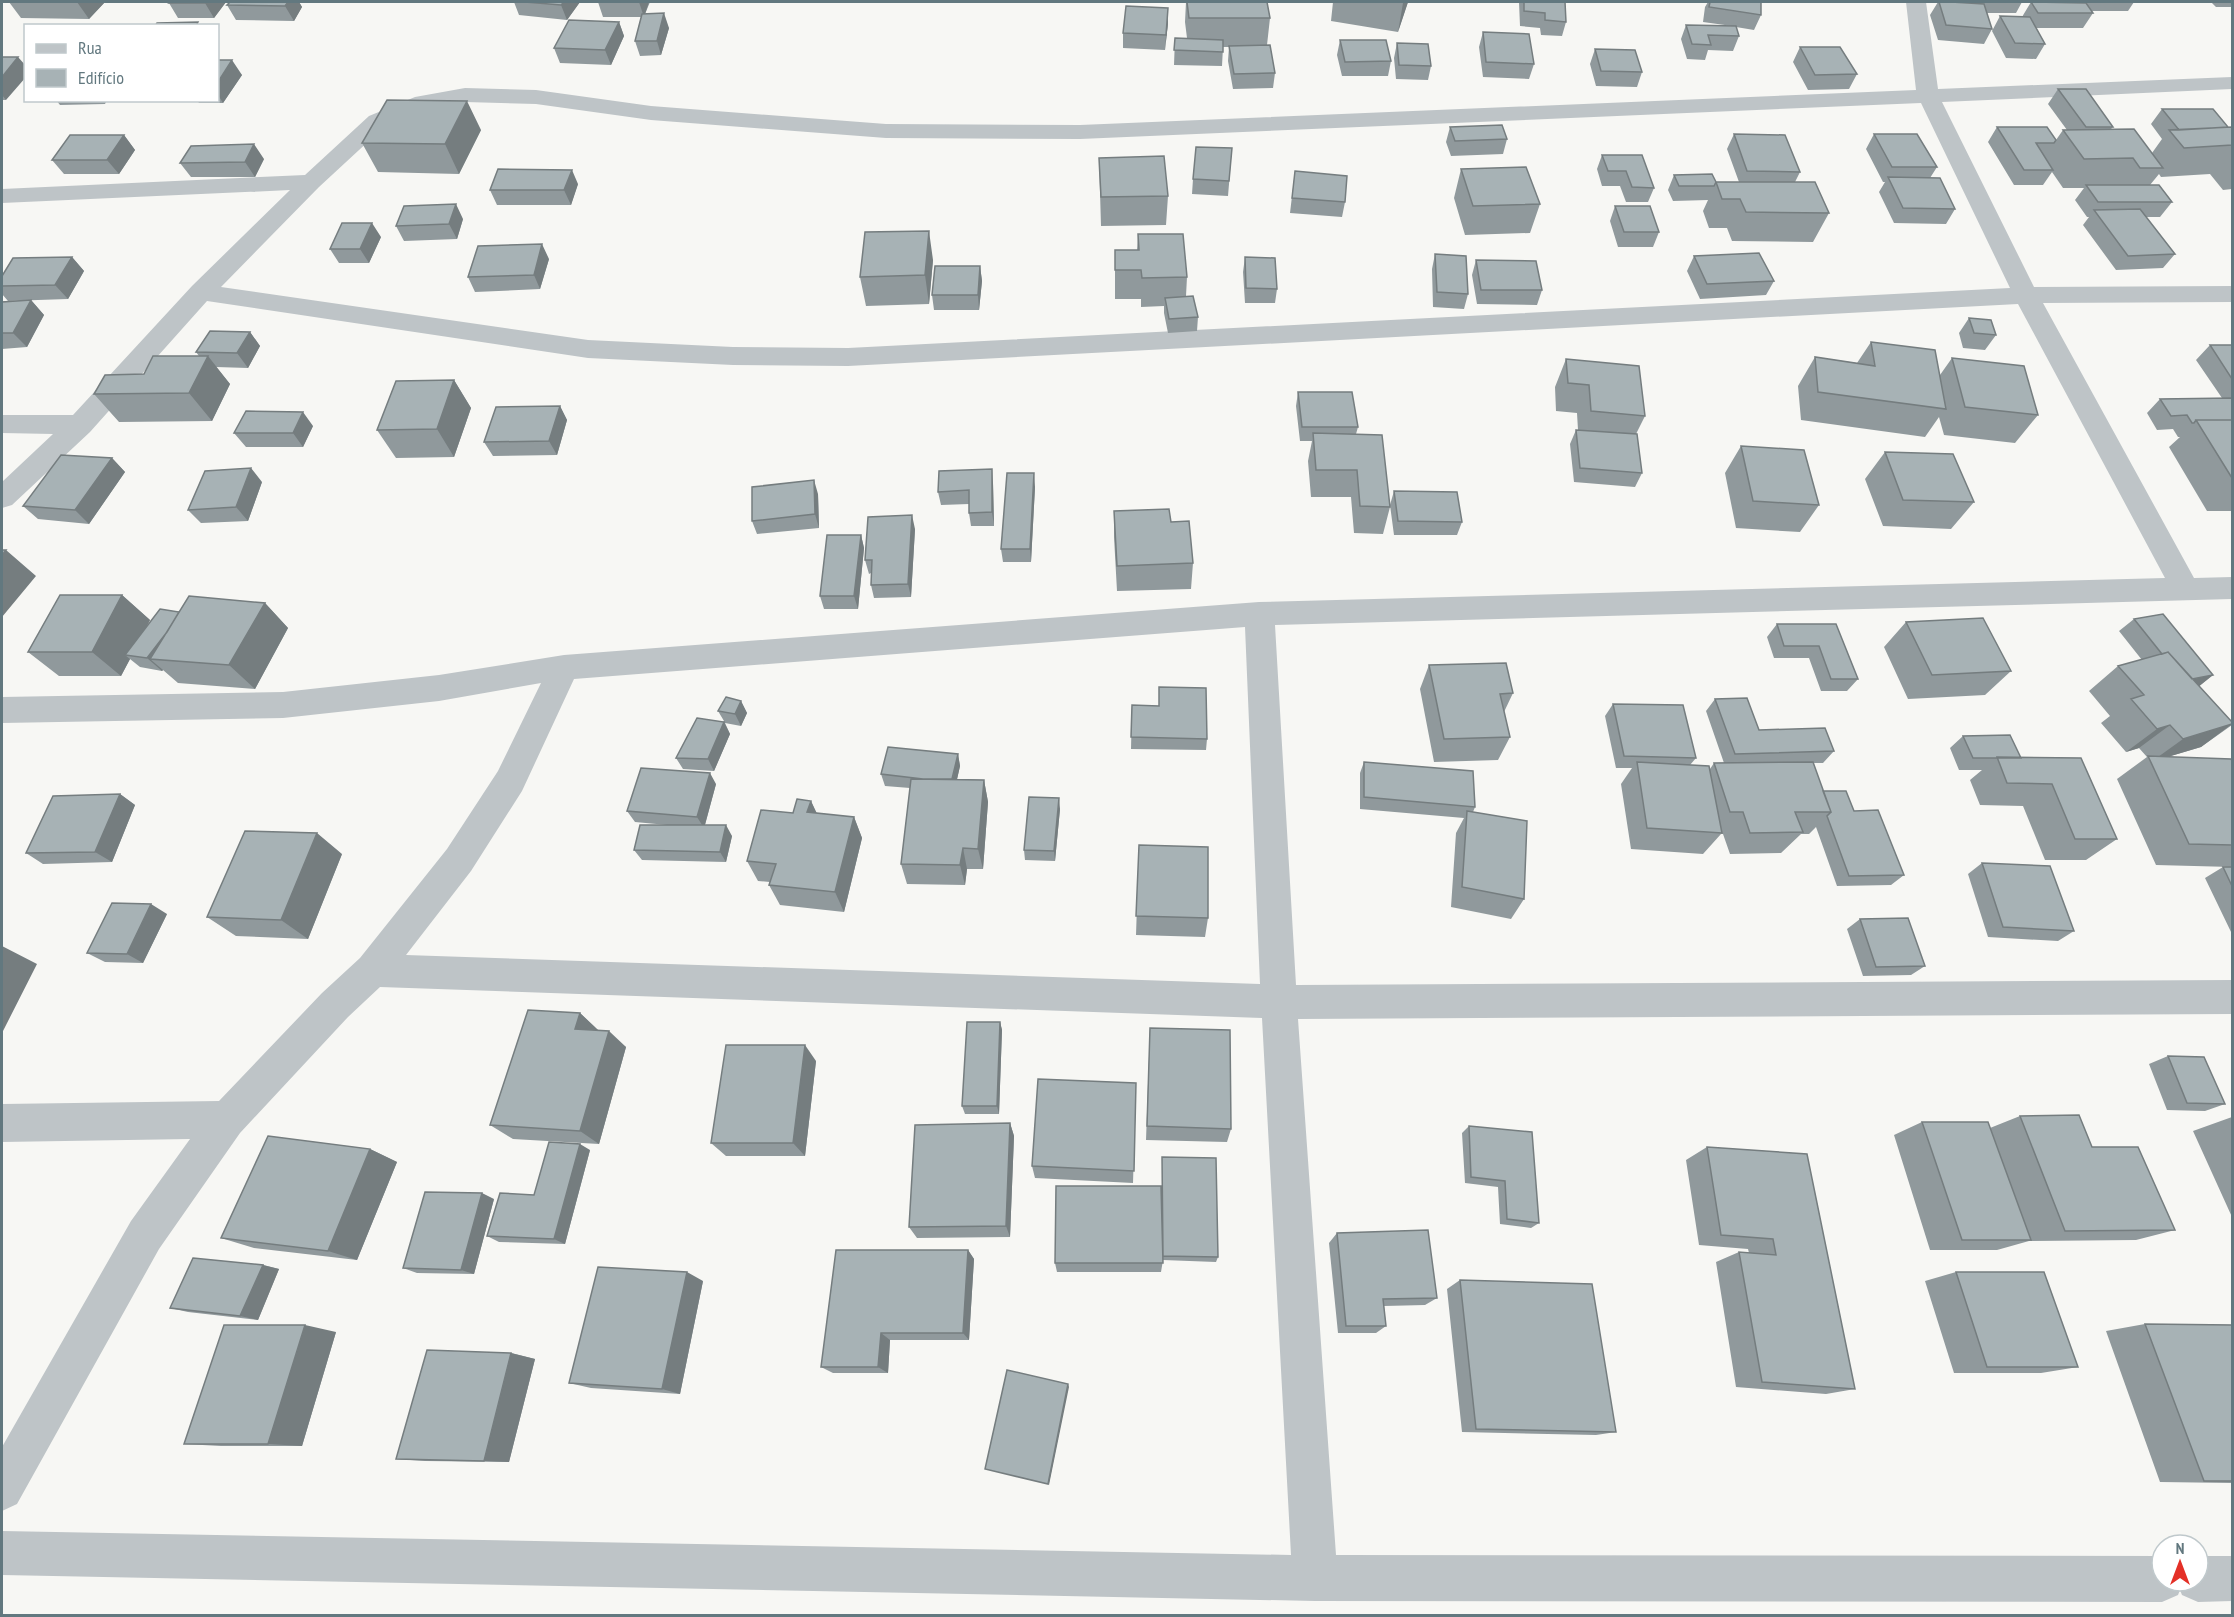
<svg xmlns="http://www.w3.org/2000/svg" width="2234" height="1617" font-family="'PT Sans Narrow',sans-serif">
	<rect width="100%" height="100%" fill="#f7f7f4"/>
	<g fill="none" stroke-linecap="round" stroke-linejoin="round">
		<!-- minor -->
		<path fill="#bec4c7" fill-rule="evenodd" d="M1906,2h20l12,87 294,-12v12l-290,13 92,185 198,-1v16l-189,1 151,275 38,-1v22l-957,26 21,360 936,-5v34l-934,5 38,536 826,1v25h36v-25h34v45l-34,1 -16,-7 -2,-5 -2,5 -16,7 -847,-1 -1313,-26v-44l1289,24 -29,-537 -882,-31 -32,30 -108,116 -81,116 -142,255 -15,7v-64l129,-226 59,-82 -188,3v-38l217,-3 103,-108 38,-35 87,-109 51,-78 43,-88 -102,18 -156,17 -281,5v-26l281,-5 156,-17 125,-20 695,-53 906,-24 -147,-274 -1170,62 -115,-1 -145,-7 -381,-57 -117,131 -78,73 -10,3v-26l51,-48 -51,-1v-18h71l119,-129 98,-96 -288,13v-14l303,-14 64,-59 46,-19 50,-9 71,2 115,16 235,18 194,1 836,-35zM465,102l71,2 115,16 235,18 194,1 841,-36 89,185 -1162,60 -115,-1 -145,-7 -367,-53 98,-100 66,-61 43,-18zM1245,627l15,357 -854,-29 65,-84 51,-80 52,-112z"/>
	</g>
	<!-- wall -->
	<path fill="#90999c" d="M9,2h96l-16,17 -68,-1z
		M170,2h56l-12,16h-36l-9,-15z
		M230,2h69l3,5 -8,14 -58,-1 -9,-15z
		M514,2h66l-13,18 -48,-5z
		M598,2h52l-5,12 24,14 -8,27 -21,1 -5,-15 6,-24h-38z
		M1186,2h81l3,16 -3,27 8,28 -2,15 -40,1 -5,-28 1,-14h-6l-1,19 -48,-1 1,-27h12l-2,-16z
		M1333,2h75l-10,30 -67,-11z
		M1519,2h46l1,20 -4,14 -21,-1 -1,-7 -20,-2z
		M1708,2h53v13l-7,15 -18,-3 3,9 -6,15 -25,-1 -3,10 -18,-1 -6,-20 5,-14 46,1 -29,-4 2,-15z
		M1938,2l37,2 1,-2h46l-6,11h-29l5,16 -8,15 -46,-4 -8,-25z
		M2031,2l49,1 -2,-1h56l-6,9h-37l2,2 -10,15h-47l9,16 -9,15 -30,-1 -14,-27 8,-15 22,1z
		M2211,2h21v5h-16z
		M619,22l5,14 -13,29 -51,-2 -6,-15z
		M1168,23l-3,27 -42,-2v-15z
		M1483,32l51,32 -5,15 -46,-2 -4,-30z
		M1340,40l51,21 -3,15h-46l-5,-21z
		M1397,43l34,23 -3,14 -32,-1 -2,-21z
		M1800,47l57,27 -8,15 -41,1 -15,-28z
		M1595,49l47,23 -5,15 -41,-1 -6,-22z
		M2,57l4,43h-4z
		M218,60l24,15 -19,28h-24l-2,-3h21z
		M2058,89l55,38 -2,2 41,24 10,-14 -11,-15 11,-15 66,18h4v62l-9,1 -13,-16 -49,3 -2,-3 -9,11 22,17 -12,15h-14l29,37 -12,14 -47,2 -33,-45 6,-8h-2l-12,-17 9,-12h-21l-11,-16 -9,13h-29l-26,-43 9,-15 59,13 7,-10h4l-19,-26z
		M56,100h51l-2,4 -45,1z
		M1450,127l57,12 -4,15 -52,2 -5,-14z
		M481,130l-22,44 -81,-2 -16,-29z
		M1734,134l66,38 -5,10 34,31 -16,29 -81,-1 -5,-13h-18l-6,-17 5,-11 -35,1 -5,-11 6,-15 42,7h23l-12,-33z
		M1874,134l63,33 -7,11 25,31 -9,15 -52,-1 -15,-31 6,-10h-2l-17,-33z
		M124,135l11,15 -16,24h-55l-12,-14z
		M1232,148l-4,48 -36,-2 1,-15z
		M1602,155l52,33 -6,14h-22l-6,-16h-18l-5,-17z
		M1099,158l69,38 -2,29 -65,1z
		M264,159l-9,18h-64l-11,-14z
		M1461,169l79,35 -10,29 -65,2 -11,-37z
		M1295,171l50,31 -3,15 -52,-4z
		M578,184l-7,21h-74l-7,-15z
		M1615,206l44,26 -6,15h-35l-8,-26z
		M463,219l-6,20 -53,2 -8,-15z
		M1138,234l49,43 -1,19 12,21 -1,14 -29,2 -4,-20v-7l-23,1v-8h-26v-49h22z
		M381,237l-12,26h-30l-9,-14z
		M1435,254l33,40 -4,15 -31,-2 -1,-38z
		M1694,256l80,25 -8,14 -66,4 -13,-28z
		M72,257l12,14 -16,28 -60,2 -6,-7v-18z
		M1245,257l32,32 -2,14h-30l-2,-31z
		M549,259l-9,30 -65,3 -7,-15z
		M933,260l-4,44 -63,2 -6,-29z
		M1476,260l66,30 -5,15 -60,-1 -5,-29z
		M980,266l2,15 -3,29h-45l-2,-15z
		M31,300l13,15 -17,32 -25,2v-47z
		M1969,318l27,17 -11,15 -22,-2 -4,-15z
		M250,332l10,14 -12,22 -32,-1 14,17 -18,37 -93,1 -25,-28 50,-20 55,-18 -3,-4z
		M1871,342l69,33 12,-17 86,57 -23,28 -71,-8 -5,-18 -14,20 -124,-17 -3,-34 17,-29 42,6z
		M2210,345h22v166h-25l-38,-64 11,-10h-2l-5,-8 -16,1 -10,-17 13,-14 62,-1 -26,-38z
		M1566,359l79,57 -9,18 6,39 -7,14 -61,-5 -4,-38 6,-14h2l-1,-17 -21,-2 -1,-24z
		M454,380l17,28 -17,49 -58,1 -19,-28z
		M1298,392l60,35 -2,7 34,73 -7,27 -29,-1 -3,-36h-40l-3,-36 4,-20h-12l-4,-35z
		M560,406l7,14 -10,35 -64,1 -9,-14z
		M313,426l-10,21h-57l-12,-14z
		M1741,446l78,59 -19,27 -64,-4 -11,-55z
		M1885,452l89,50 -23,27 -68,-3 -18,-47z
		M112,458l13,14 -36,52 -51,-5 -15,-13z
		M262,482l-14,39 -47,2 -13,-13z
		M993,483l1,43h-23l-2,-13v-9l-28,1 -3,-13z
		M1035,487l-4,75h-28l-2,-13z
		M1394,491l68,31 -5,13h-63l-4,-30z
		M818,494l1,34 -62,6 -5,-13z
		M1114,511l57,11 22,41 -2,26 -74,2 -3,-54z
		M915,529l-4,68 -37,1 -3,-13v-12l-2,1 -4,-14z
		M861,535l3,13 -6,61h-34l-4,-13z
		M122,595l28,25 -4,7 33,-15 86,-9 23,25 -33,61 -77,-6 -15,-13 -1,1 -22,-4 -10,-8 -9,17h-62l-31,-24z
		M2134,619l79,56 -14,11 33,36v3l-31,22 -34,10 65,4v106l-76,-2 -39,-86 30,-22 -8,-9 -13,4 -25,-29 9,-7 -21,-25 29,-25 24,-6 -23,-29z
		M1906,622l105,49 -26,24 -77,4 -24,-52z
		M1777,624h59l22,55 -11,12h-26l-12,-33h-35l-7,-21z
		M1429,665l84,28 -9,19 6,25 -12,23 -64,2 -14,-73z
		M1715,699l44,31 75,21 -11,12h-10l10,28 31,20 50,64 -13,10 -54,1 -21,-59 -7,7h-8l-20,19 -51,1 -7,-20h-2l-18,20 -72,-5 -10,-65 11,-16h-16l-11,-52 8,-12 83,54 -6,7 20,4 4,-6h10l-18,-52z
		M741,701l6,12 -6,13 -16,-3 5,11 -16,37 -31,-2 -7,-11 48,-37 -6,-10z
		M1132,705l26,1 49,33 -1,11 -75,-1z
		M1963,736l58,22 96,81 -31,21h-41l-22,-54 -43,-1 -10,-25 12,-10h-23l-9,-22z
		M958,754l2,12 -3,13 27,1 4,22 -5,67h-16l-2,16 -58,-1 -6,-20 9,-76 -25,-2 -4,-12z
		M1364,762l111,45 -2,5 51,87 -13,20 -60,-12 5,-74 8,-15 -104,-9v-36z
		M716,784l-11,41 27,11 -6,26 -84,-2 -8,-10 33,-25 -32,-3 -8,-11z
		M120,794l15,11 -23,57 -69,2 -17,-11z
		M811,801l5,12 38,4 8,21 -18,74 -64,-7 -11,-20 1,-3 -12,-1 -11,-20 46,-48z
		M1060,809l-5,52 -30,-1 -1,-10z
		M1139,845l69,73 -3,19 -69,-2z
		M342,854l-34,85 -72,-3 -29,-19z
		M1982,863l92,68 -16,10 -70,-4 -20,-63z
		M2223,867h9v67l-27,-56z
		M167,914l-24,49 -38,-1 -18,-9z
		M1860,919l65,47 -14,9 -48,1 -16,-47z
		M580,1013l18,17 28,17 -27,97 -86,-5 -23,-14z
		M1000,1022l2,8 -3,84h-34l-3,-8z
		M1150,1028l81,101 -4,13 -81,-2z
		M2168,1056l57,48 -20,7 -38,-1 -18,-46z
		M816,1061l-11,95h-79l-15,-13z
		M1136,1083l-3,100 -98,-5 -3,-12z
		M2020,1116l72,31 83,83 -39,10 -107,1 -32,9h-67l-36,-115 28,-13 68,6z
		M2232,1117v100l-39,-86z
		M1010,1123l4,13 -4,101 -93,1 -8,-11z
		M1469,1126l70,97 -8,5 -31,-4 -2,-37 -33,-4 -3,-50z
		M1707,1147l100,7 48,235 -29,5 -90,-7 -20,-125 23,-10 10,1 -1,-4 -49,-4 -13,-85z
		M370,1149l27,13 -40,98 -103,-12 -33,-10z
		M590,1150l-25,94 -66,-2 -12,-6 47,-41z
		M1162,1157l56,100 -2,5 -53,-2 -2,12h-104l-2,-9 107,-59z
		M494,1199l-20,75 -57,-1 -14,-5z
		M1337,1233l100,65 -12,7 -41,1 2,20 -10,7h-38l-9,-90z
		M968,1250l6,9 -5,81h-79l-2,33h-55l-12,-6z
		M263,1265l16,4 -21,51 -70,-8 -18,-4z
		M1956,1272l122,95 -37,6h-87l-29,-92z
		M1460,1280l156,152 -20,3 -134,-3 -15,-143z
		M703,1281l-23,113 -89,-6 -22,-5z
		M2145,1324l87,1v158l-72,-1 -54,-151z
		M336,1332l-34,114h-81l-37,-2z
		M511,1353l24,6 -26,103 -84,-1 -29,-2z"/>
	<!-- shaded-wall -->
	<path fill="#757d7f" d="M77,2h28l-16,17z
		M207,2h19l-12,16 -9,-15z
		M288,2h11l3,5 -8,14 -9,-15z
		M564,2h16l-13,18 -6,-15z
		M639,2h10l-5,15z
		M1404,2h4l-10,30 5,-29z
		M1168,8v15l-3,27 1,-15z
		M664,13l5,15 -8,27 -4,-14z
		M619,22l5,14 -13,29 -6,-15z
		M18,57l8,9v11l-20,23 -4,-5v-18z
		M232,60l10,15 -19,28 -5,-8v-13z
		M467,101l14,29 -22,44 -14,-30z
		M124,135l11,15 -16,24 -12,-14z
		M254,144l10,15 -9,18 -10,-15z
		M572,170l6,14 -7,21 -7,-15z
		M456,204l7,15 -6,20 -8,-15z
		M372,223l9,14 -12,26 -9,-14z
		M929,231l4,29 -4,44 -4,-29z
		M542,244l7,15 -9,30 -6,-14z
		M72,257l12,14 -16,28 -13,-14z
		M980,266l2,15 -3,29 -1,-15z
		M31,300l13,15 -17,32 -14,-14z
		M250,332l10,14 -12,22 -11,-15z
		M208,356l22,28 -18,37 -23,-28z
		M454,380l17,28 -17,49 -17,-28z
		M560,406l7,14 -10,35 -8,-14z
		M303,412l10,14 -10,21 -10,-14z
		M112,458l13,14 -36,52 -14,-14z
		M251,468l11,14 -14,39 -12,-14z
		M992,469l1,14 1,43 -2,-14z
		M1034,473l1,14 -4,75 -1,-13z
		M814,480l4,14 1,34 -4,-14z
		M912,515l3,14 -4,68 -3,-13z
		M861,535l3,13 -6,61 -4,-13z
		M6,550l30,26 -34,41v-62z
		M122,595l28,25 -18,36 -7,-1 5,4 -9,17 -29,-24z
		M265,603l23,25 -33,61 -26,-24z
		M181,612l-31,47 13,11 -1,1 -15,-13z
		M2213,675l-16,13 -13,-7z
		M741,701l6,12 -6,13 -6,-12z
		M724,722l6,12 -16,37 -6,-12z
		M2232,724l-31,23 -50,15 32,-23z
		M2170,725l-31,23 -13,4 31,-23z
		M958,754l2,12 -6,27 -2,-11z
		M710,773l6,11 -12,44 -7,-11z
		M984,780l4,22 -5,67 -5,-20z
		M120,794l15,11 -23,57 -17,-10z
		M1059,798l1,11 -5,52 -1,-10z
		M811,801l10,21 -14,-10z
		M854,817l8,21 -18,74 -9,-20z
		M726,825l6,11 -6,26 -6,-10z
		M317,833l25,21 -34,85 -27,-19z
		M963,848l4,21 -2,16 -5,-20z
		M151,904l16,10 -24,49 -16,-9z
		M2,946l35,18 -35,69z
		M580,1013l18,17 -23,-1z
		M1000,1022l2,8 -3,84 -2,-8z
		M609,1031l17,16 -27,97 -19,-13z
		M805,1045l11,16 -11,95 -12,-13z
		M1010,1123l4,13 -4,101 -4,-11z
		M580,1144l10,6 -25,94 -11,-5z
		M370,1149l27,13 -40,98 -29,-9z
		M482,1193l12,6 -20,75 -13,-4z
		M968,1250l6,9 -5,81 -6,-7z
		M263,1265l16,4 -21,51 -18,-4z
		M687,1272l16,9 -23,113 -18,-5z
		M305,1325l31,7 -34,114 -34,-2z
		M881,1333l9,7 -2,33 -10,-6z
		M511,1353l24,6 -26,103 -25,-1z
		M1068,1384l1,3 -20,98 -1,-1z"/>
	<!-- building -->
	<path fill="#a7b2b5" stroke="#757d7f" stroke-width="1.5" d="M170,2h37l-2,1h-36z
		M230,2h58l-3,4 -58,-1z
		M525,2h39l-3,3z
		M1187,2h80l3,16h-81z
		M1524,2h41l1,20 -21,-2v-7l-21,-2z
		M1710,2h51v13l-52,-8z
		M1939,2h12l33,2 8,25 -46,-4z
		M2031,2l55,1 7,10h-55z
		M1126,6l42,2 -2,27 -43,-2z
		M664,13l-7,28h-22l7,-27z
		M2000,16l30,1 15,27 -30,-1z
		M569,20l50,2 -14,28 -51,-2z
		M198,22l-2,4h-41l2,-3z
		M1686,25l50,1 3,10 -31,-1 3,10 -19,-1z
		M1483,32l46,2 5,30 -48,-2z
		M1175,38l48,2v12l-49,-2z
		M1340,40h46l5,21 -46,1z
		M1397,43l31,1 3,22 -32,-1z
		M1270,45l5,28 -41,1 -5,-28z
		M1800,47h40l17,27 -42,1z
		M1595,49l40,1 7,22 -41,-1z
		M2,57h16l-16,20z
		M218,60h14l-14,22z
		M2058,89h28l27,38h-27z
		M387,100l80,1 -22,43 -83,-1z
		M2162,109h51l15,18 -49,3z
		M1502,125l5,14 -52,2 -5,-14z
		M1997,127h50l9,13 -2,3h-18l17,27h-29z
		M2232,127v18l-48,3 -15,-18z
		M2134,129l29,39h-23l-7,-10 -49,1 -21,-29z
		M1734,134l51,1 15,37 -53,-1z
		M1874,134h43l20,33h-45z
		M70,135h54l-17,25h-55z
		M254,144l-9,18 -65,1 11,-17z
		M1196,147l36,1 -3,33 -36,-2z
		M1602,155h40l12,33 -22,-1 -6,-16h-18z
		M1164,156l4,40 -67,1 -2,-39z
		M1526,167l14,37 -67,2 -12,-37z
		M498,169l74,1 -8,20h-74z
		M1295,171l52,5 -2,26 -53,-4z
		M1712,174l4,8 -2,4h-35l-5,-11z
		M1888,177l52,1 15,31 -52,-1z
		M1716,182h99l14,31 -83,-1 -6,-13h-18z
		M2086,185h73l13,17h-74z
		M456,204l-7,20 -53,2 8,-20z
		M1615,206h35l9,26h-35z
		M2140,209l35,45 -47,2 -34,-46z
		M342,223h30l-12,26h-30z
		M929,231l-4,44 -65,2 5,-45z
		M1138,234h45l4,43 -45,1 -1,-8h-26v-20h24z
		M542,244l-8,31 -66,2 10,-31z
		M1759,253l15,28 -67,3 -13,-28z
		M1435,254l31,2 2,38 -31,-2z
		M72,257l-17,28 -53,1v-10l11,-18z
		M1245,257l30,1 2,31 -31,-1z
		M1476,260l60,1 6,29h-61z
		M935,266h45l-2,29h-46z
		M1193,296l5,21 -29,2 -4,-21z
		M31,300l-18,33h-11v-31z
		M1969,318l22,2 5,15 -22,-2z
		M210,331l40,1 -13,21 -41,-1z
		M1871,342l64,8 11,59 -128,-17 -3,-35 60,9z
		M2210,345h22v34z
		M153,356h55l-19,37 -95,1 11,-19 39,-1z
		M1952,358l72,8 14,49 -73,-8z
		M1566,359l73,7 6,50 -54,-5 -2,-26 -21,-2z
		M454,380l-17,49 -60,1 19,-49z
		M1298,392h54l6,35h-56z
		M2232,398v22h-36l-2,3h-2l-5,-8 -16,1 -11,-17z
		M560,406l-11,35 -65,1 12,-35z
		M246,411l57,1 -10,21h-59z
		M2196,420h36v58z
		M1576,430l61,4 5,39 -62,-5z
		M1313,433l69,2 8,72 -30,-1 -3,-36h-41z
		M1741,446l63,4 15,55 -66,-4z
		M1885,452l68,2 21,48 -71,-2z
		M61,455l51,3 -37,52 -52,-4z
		M251,468l-15,39 -48,3 17,-39z
		M992,469v43l-23,1v-23l-31,2 1,-21z
		M1007,473h27l-4,76h-29z
		M814,480l1,34 -63,7v-34z
		M1394,491l63,1 5,30 -64,-1z
		M1169,509l2,13 18,-1 4,42 -76,3 -3,-55z
		M912,515l-4,69 -37,1 1,-25h-7l3,-43z
		M827,535h34l-7,61h-34z
		M2,550h4l-4,5z
		M60,595h62l-30,57h-64z
		M189,596l76,7 -36,62 -79,-6z
		M160,609l19,3 -12,20 -20,26 -22,-3z
		M2163,614l50,61 -21,4 -24,-27 -6,2 -28,-35z
		M1983,618l28,53 -79,4 -26,-53z
		M1777,624h59l22,55h-27l-12,-33h-35z
		M2168,652l64,70v2l-49,15 -13,-14 -13,4 -26,-30 13,-4 -26,-29z
		M1506,663l7,30 -13,1 10,43 -66,2 -15,-74z
		M1159,687l47,1 1,51 -76,-2 1,-32 27,1z
		M726,697l15,4 -6,13 -17,-3z
		M1747,698l12,32 66,-2 9,23 -99,3 -20,-55z
		M1613,704l70,1 13,53 -72,-2z
		M697,718l27,4 -16,37 -32,-1z
		M2010,735l11,23h-48l-10,-22z
		M888,747l70,7 -6,25h-29l-42,-5z
		M2148,756l83,3 1,2v84l-43,-1z
		M1997,757l84,1 36,81h-42l-23,-55 -45,-1z
		M1364,762l109,9 2,36 -111,-10z
		M1637,762l72,4 13,67 -75,-5z
		M1813,762l18,50h-36l8,20 -53,1 -7,-21h-13l-16,-49z
		M641,768l69,5 -13,44 -70,-6z
		M911,779l73,1 -6,69 -15,-1 -3,17 -59,-1z
		M1823,791h23l8,20 24,-1 26,65 -55,1 -22,-60 4,-4z
		M120,794l-25,58 -69,1 27,-57z
		M1029,797l30,1 -5,53 -30,-1z
		M797,799l14,2 -4,11 47,5 -19,75 -66,-7 7,-21 -29,-3 14,-51 32,3z
		M1467,811l60,10 -3,78 -62,-12z
		M640,825h86l-6,27 -86,-2z
		M245,831l72,2 -36,87 -74,-3z
		M1139,845l69,2v71l-72,-2z
		M1982,863l68,3 24,65 -71,-4z
		M2223,867h9v19z
		M112,903l39,1 -24,50 -40,-1z
		M1908,918l17,48 -49,1 -16,-48z
		M528,1010l52,3 -5,16 34,2 -29,100 -90,-6z
		M967,1022h33l-3,84h-35z
		M1150,1028l80,2 1,99 -84,-3z
		M726,1045h79l-12,98h-82z
		M2168,1056l36,1 21,47 -38,-1z
		M1038,1079l98,4 -2,88 -102,-5z
		M2079,1115l13,32h46l37,83 -110,1 -45,-115z
		M1922,1122h66l43,118h-69z
		M1010,1123l-4,103 -97,1 6,-102z
		M1469,1126l63,6 7,91 -32,-4 -2,-38 -34,-4z
		M268,1136l102,13 -42,102 -107,-13z
		M549,1142l31,2 -26,95 -67,-3 13,-43 34,2z
		M1707,1147l100,7 48,235 -93,-7 -23,-130 37,3 -3,-16 -52,-4z
		M1162,1157l54,1 2,99 -55,-1z
		M1056,1186h105l2,77h-108z
		M425,1192l57,1 -21,77 -58,-2z
		M1428,1230l9,68 -54,1 3,27h-40l-9,-93z
		M836,1250h132l-5,83h-82l-3,34h-57z
		M193,1258l70,7 -23,51 -70,-8z
		M598,1267l89,5 -25,117 -93,-6z
		M1956,1272h88l34,95h-91z
		M1460,1280l132,4 24,148 -140,-3z
		M2145,1324l87,1v156h-28z
		M224,1325h81l-37,119h-84z
		M427,1350l84,3 -27,108 -88,-2z
		M1007,1370l61,14 -20,100 -63,-15z"/>
	<!-- border -->
	<rect width="2234" height="1617" fill="none" stroke="#62787f" stroke-width="6"/>
	<!-- legend -->
	<rect x="24" y="24" width="195" height="78" fill="#ffffff" stroke="#c0c9cc" stroke-width="1.5"/>
	<rect x="36" y="44" width="30" height="9" fill="#bec4c7" stroke="#c0c9cc" stroke-width="1.5"/>
	<text x="78" y="54" font-size="18" fill="#62787f">Rua</text>
	<rect x="36" y="69" width="30" height="18" fill="#a7b2b5" stroke="#c0c9cc" stroke-width="1.5"/>
	<text x="78" y="84" font-size="18" fill="#62787f">Edifício</text>
	<!-- north arrow -->
	<g transform="translate(2180 1563)"><circle r="28" fill="#ffffff" stroke="#c0c9cc" stroke-width="1.5"/>
	<path d="M0-4.5L10 22L0 15L-10 22Z" fill="#e43027"/>
	<text y="-9" font-size="16" font-weight="bold" text-anchor="middle" fill="#62787f">N</text>
	</g>
</svg>
